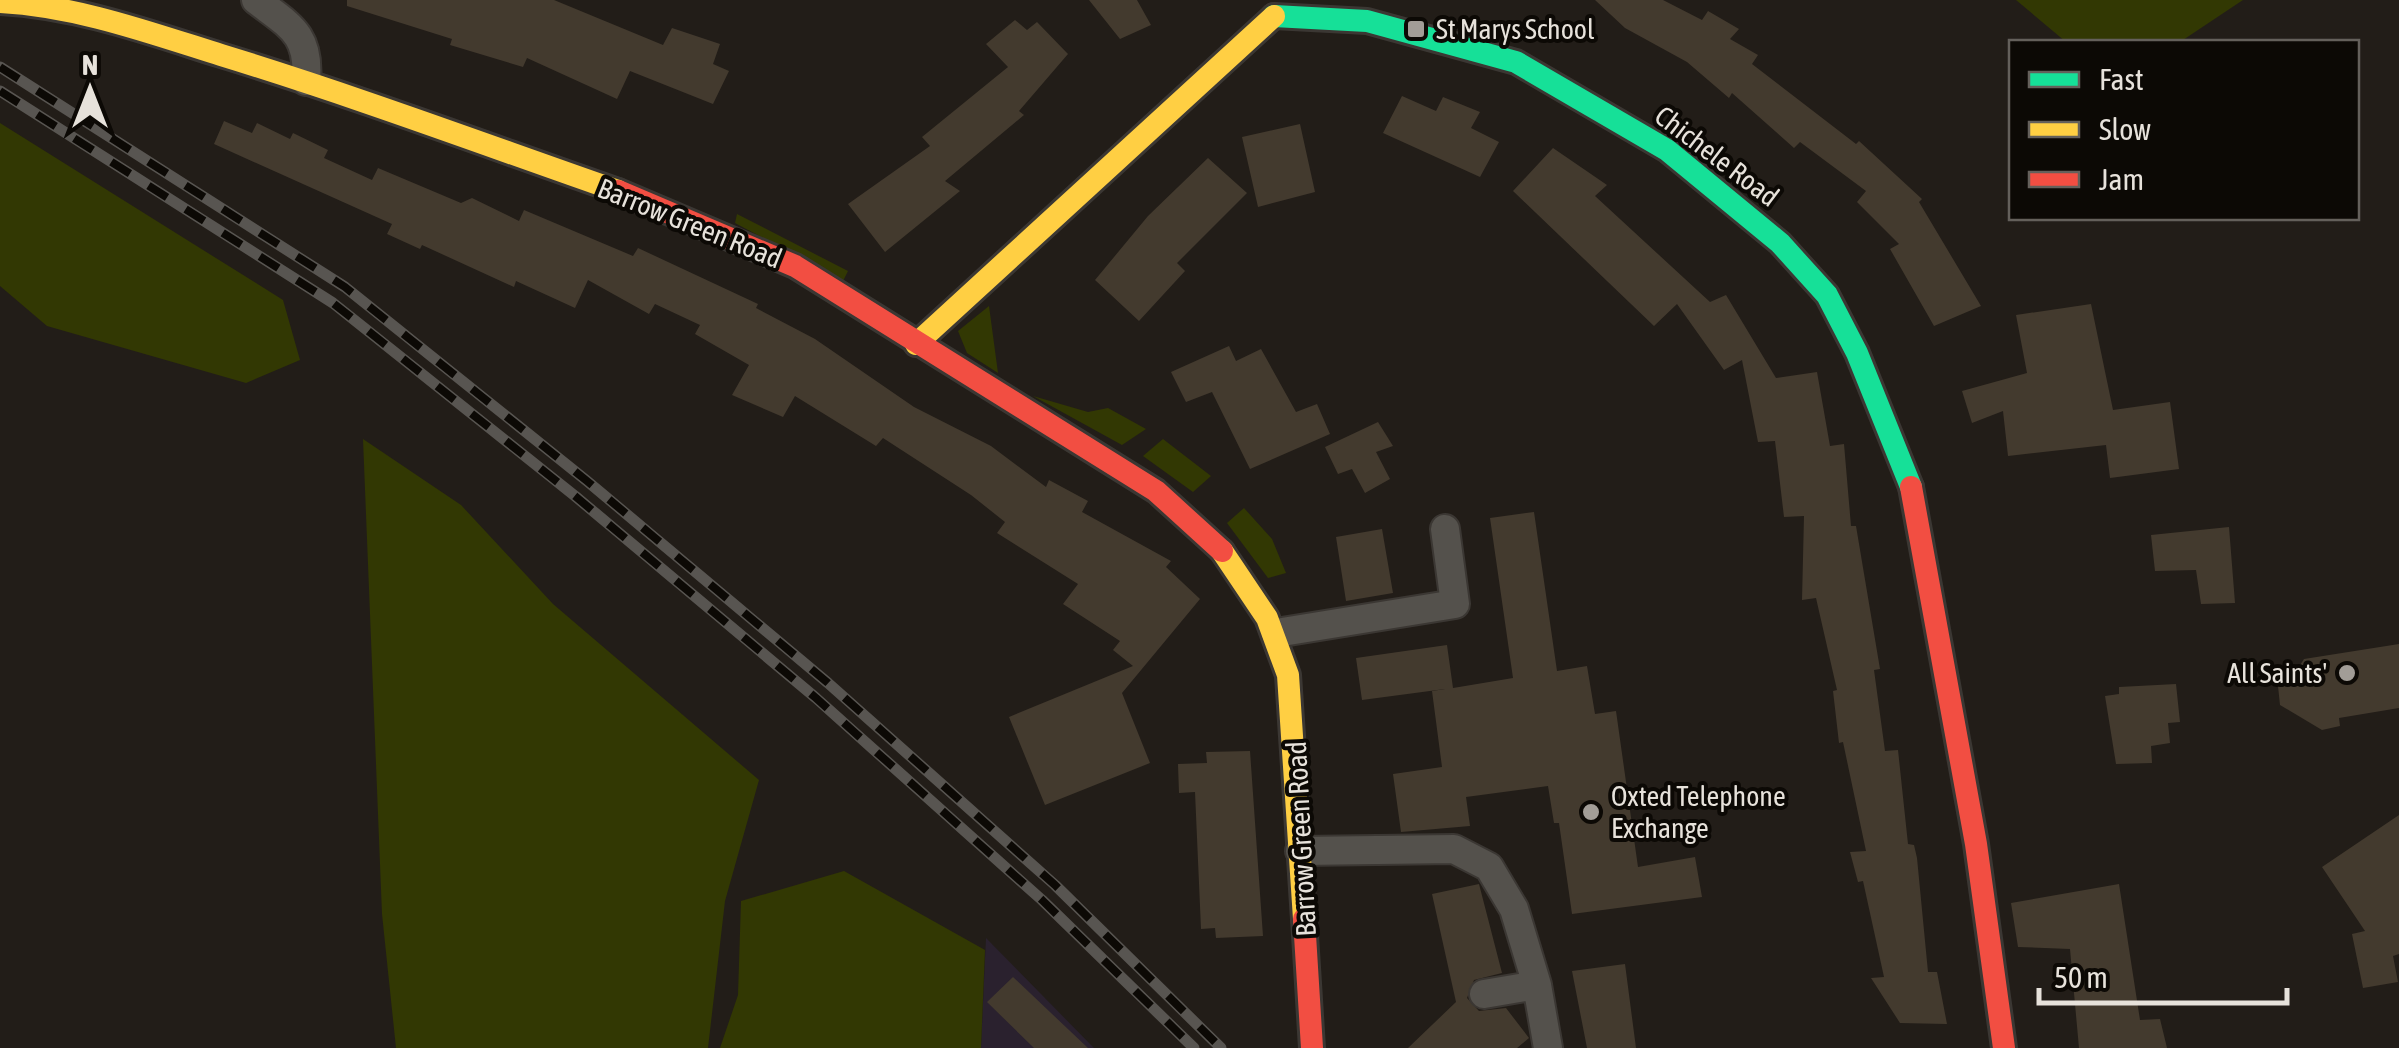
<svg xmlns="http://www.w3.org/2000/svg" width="2399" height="1048" font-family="'Asap Condensed',sans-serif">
	<rect width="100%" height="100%" fill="#221d18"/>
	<!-- commercial -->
	<path fill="#2a212e" d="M986,938l108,110h-113z"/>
	<!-- green -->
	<path fill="#323803" d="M2016,0h227l-63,42h-114z
		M0,123l283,177 17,60 -54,23 -199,-57 -47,-40z
		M737,214l111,57 -5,10 -108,-58z
		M989,306l9,67 -31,-20 -9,-22z
		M1033,396l55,16 20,-4 38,21 -24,16z
		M363,439l98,66 92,99 206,176 -34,121 -17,147h-312l-14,-134z
		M1163,439l48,37 -18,16 -50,-36z
		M1244,508l28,31 14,34 -18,5 -41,-55z
		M844,871l141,79 -4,98h-261l18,-53 3,-94z"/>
	<!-- building -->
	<path fill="#433a2e" d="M347,0h207l109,45 9,-17 48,16 -7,20 16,7 -16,33 -83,-33 -13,28 -90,-41 -4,9 -73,-22 2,-6 -105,-33z
		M1089,0h48l14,25 -31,14z
		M1595,0h68l39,20 6,-9 31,18 -9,10 28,16 -6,9 104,80 3,-3 63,58 -3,3 62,104 -47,20 -44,-77 9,-5 -42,-42 9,-11 -66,-49 -6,6 -62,-55 -3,5 -42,-36 -62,-34z
		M1015,20l12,10 10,-8 31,32 -49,57 5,4 -79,66 15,10 -75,61 -37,-48 82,-58 -8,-9 86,-70 -22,-23z
		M1402,96l34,15 7,-14 37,15 -9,16 28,14 -19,35 -97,-44z
		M224,121l28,12 5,-10 33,16 3,-6 35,17 -4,8 48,22 6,-12 83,35 11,-5 47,23 5,-11 109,46 5,-8 120,56 -2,4 59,31 99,68 77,39 55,41 3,-7 39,21 -6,11 89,49 -5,6 34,32 -78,94 28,70 -105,42 -36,-88 124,-51 -20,-16 7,-9 -57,-37 15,-20 -81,-51 8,-11 -34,-27 -88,-57 -7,8 -81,-50 -12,21 -51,-22 17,-30 -54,-31 5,-9 -45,-21 -6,10 -61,-34 -13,28 -59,-27 -2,6 -92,-42 -2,4 -33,-15 5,-10 -178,-80z
		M1300,124l15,68 -57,15 -16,-70z
		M1553,148l54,37 -12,11 115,106 16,-7 50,83 41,-6 13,74 14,-2 7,82h5l24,143 -6,1 11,81 13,-1 10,94 6,1 3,13 11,114h9l10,52 -47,-1 -29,-45 13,-1 -21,-96 -5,1 -8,-30 16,-1 -23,-109 -4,1 -6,-52 4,-1 -21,-92 -14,2 2,-84 -20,1 -9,-76 -17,1 -16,-82 -18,10 -47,-66 -23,22 -141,-135z
		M1208,158l39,35 -70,70 8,8 -46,50 -44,-41 53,-64z
		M2091,304l22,106 57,-8 9,67 -69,9 -4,-33 -98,11 -5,-45 -31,12 -10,-32 65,-18 -11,-58z
		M1229,346l7,15 25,-12 35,63 21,-8 13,30 -80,35 -38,-77 -26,10 -15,-30z
		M1378,422l15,24 -17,6 14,27 -25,14 -13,-24 -14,5 -13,-27z
		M1534,512l23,159 30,-5 8,48 21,-3 22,156 57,-10 7,40 -130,17 -13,-91h-5l-6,-37 -82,11 4,29 -69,6 -8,-58 49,-7 -10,-76 13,-2 -83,11 -6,-42 91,-13 6,43 60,-10 -23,-160z
		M2229,527l6,76 -34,1 -5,-34 -41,1 -4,-36z
		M1382,529l11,64 -47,8 -10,-64z
		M2399,644v64l-60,10 1,8 -18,4 -42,-25 -2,-19 9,-1 17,-26z
		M2176,684l4,38 -12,1 2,20 -19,3 1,17 -36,1 -11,-68 14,-2v-7z
		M1250,751l13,185 -47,2 -1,-10 -14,1 -6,-137 -16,1 -1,-29 29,-1 -1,-11z
		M2399,815v139l-6,2 5,26 -35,6 -11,-54 13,-3 -43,-64z
		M1479,884l23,89 -28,7 -7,18 12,13 27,-3 23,30 -12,10h-109l48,-46 -24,-108z
		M2119,884l21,136 20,-1 7,29h-88l-9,-99 -52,-2 -7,-44z
		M1625,964l11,84h-49l-15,-77z
		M1013,977l75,71h-54l-47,-46z"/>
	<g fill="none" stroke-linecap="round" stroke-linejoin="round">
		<defs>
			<path id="street" d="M256,0c34,26 54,34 50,81
				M1276,633l179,-29 -10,-75
				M1300,851l154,-2 35,18 25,42 23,76 11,63
				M1484,994l53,-9"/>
			<path id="fast" d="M1274,16l93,5 149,41 151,88 113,93 47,52 30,58 54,134"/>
			<path id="slow" d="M0,2c76,4 148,30 221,53 134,41 265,90 397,136
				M916,344l358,-328
				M1222,551l45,67 21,57 16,244"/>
			<path id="jam" d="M618,191l177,75 361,225 66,60
				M1911,487l65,357 28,204
				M1304,919l8,129"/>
		</defs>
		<!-- street casing -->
		<use href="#street" stroke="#3b3733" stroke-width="32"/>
		<!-- fast casing -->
		<use href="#fast" stroke="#3b3733" stroke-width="28"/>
		<!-- slow casing -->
		<use href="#slow" stroke="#3b3733" stroke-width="28"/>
		<!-- jam casing -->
		<use href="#jam" stroke="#3b3733" stroke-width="28"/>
		<!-- street -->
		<use href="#street" stroke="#54514c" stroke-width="28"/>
		<!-- fast -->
		<use href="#fast" stroke="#16e098" stroke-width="22"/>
		<!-- slow -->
		<use href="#slow" stroke="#ffcf43" stroke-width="22"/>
		<!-- jam -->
		<use href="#jam" stroke="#f24e42" stroke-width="22"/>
		<defs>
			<path id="rail" d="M0,67l345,220 242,194 241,202 227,202 166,163
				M0,91l333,212 242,193 241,202 226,202 152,148"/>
		</defs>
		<!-- rail casing -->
		<use href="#rail" stroke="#585551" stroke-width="11"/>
		<!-- rail -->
		<use href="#rail" stroke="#0c0905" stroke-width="8" stroke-dasharray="22" stroke-linecap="butt"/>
	</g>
	<!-- markers -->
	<g fill="#a29d97" stroke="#0c0905" stroke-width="4">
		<rect x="1406" y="19" width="20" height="20" rx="5"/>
		<circle cx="2347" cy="673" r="10"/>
		<circle cx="1591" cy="812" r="10"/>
	</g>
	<g text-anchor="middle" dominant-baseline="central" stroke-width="8" stroke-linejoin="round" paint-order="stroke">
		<!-- poi labels -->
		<g font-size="28" fill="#e7e2db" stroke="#0c0905" text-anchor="start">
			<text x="1436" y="29">St Marys School</text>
			<text x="2327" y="673" text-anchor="end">All Saints'</text>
			<text x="1611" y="796">Oxted Telephone<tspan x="1611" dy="32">Exchange</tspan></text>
		</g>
		<!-- street labels -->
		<g font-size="28" fill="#e7e2db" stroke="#0c0905">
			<text transform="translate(1717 156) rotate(37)">Chichele Road</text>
			<text transform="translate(690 223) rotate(22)">Barrow Green Road</text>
			<text transform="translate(1301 839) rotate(-93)">Barrow Green Road</text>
		</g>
	</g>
	<!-- legend -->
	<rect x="2009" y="40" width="350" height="180" fill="#0c0905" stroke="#64605b" stroke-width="2.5"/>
	<rect x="2029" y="72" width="50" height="15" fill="#16e098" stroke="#64605b" stroke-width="2.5"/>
	<text x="2099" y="90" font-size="30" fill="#e7e2db">Fast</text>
	<rect x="2029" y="122" width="50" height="15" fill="#ffcf43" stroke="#64605b" stroke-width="2.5"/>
	<text x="2099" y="140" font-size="30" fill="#e7e2db">Slow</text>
	<rect x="2029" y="172" width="50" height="15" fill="#f24e42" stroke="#64605b" stroke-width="2.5"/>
	<text x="2099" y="190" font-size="30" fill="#e7e2db">Jam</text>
	<!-- north arrow -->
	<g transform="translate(90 90)" stroke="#0c0905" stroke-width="8" paint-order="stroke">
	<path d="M0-8L18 38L0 25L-18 38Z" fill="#e7e2db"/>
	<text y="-15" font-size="28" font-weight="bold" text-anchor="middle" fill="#e7e2db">N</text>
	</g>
	<!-- scale -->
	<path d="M2039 988v15h248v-15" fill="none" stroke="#e7e2db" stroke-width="5"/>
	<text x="2054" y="988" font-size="30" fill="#e7e2db" stroke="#0c0905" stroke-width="8" paint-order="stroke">50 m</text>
</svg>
